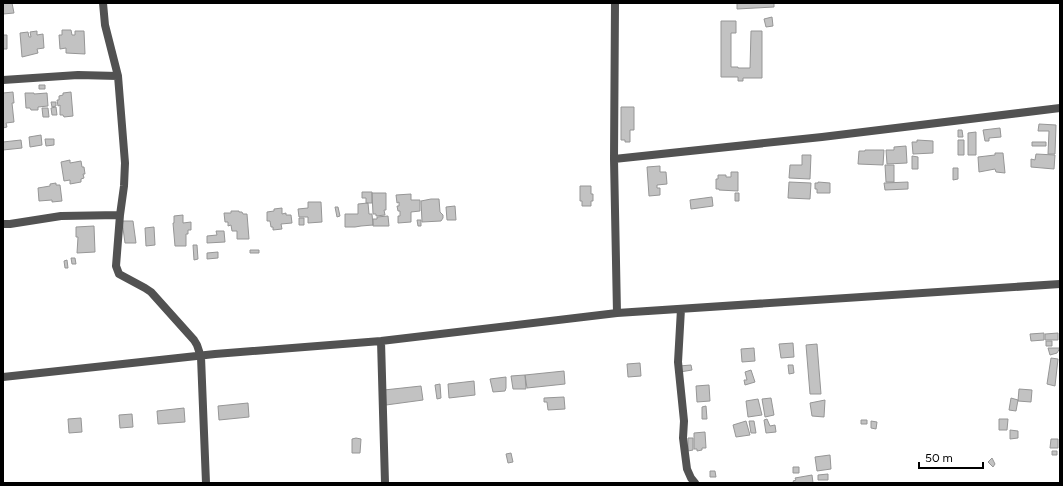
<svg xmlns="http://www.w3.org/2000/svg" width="1063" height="486" font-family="Figtree,sans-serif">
	<rect width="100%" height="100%" fill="#fff"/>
	<!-- building -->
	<path fill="#c2c2c2" stroke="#969696" d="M3,3h9l2,10 -11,1z
		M737,3h37v4l-37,2z
		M772,17l1,9 -7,1 -2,-8z
		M721,21h15v12h-5v34h7v1h12l1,-37h11v47h-19v3h-5v-4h-17z
		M62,30h9l1,5h3v-4h9l1,23 -19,-1v-5l-6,1 -1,-14h3z
		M37,31v4l6,-1 1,14 -7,1 1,4 -16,4 -2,-24 8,-1 1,5h2l-1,-5z
		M3,35h4v14h-4z
		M39,85h6v4h-6z
		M13,92l1,11h-2l2,19 -8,1 1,4 -4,1v-35z
		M71,92l2,24 -9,1 -1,-2h-3v-10l-2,1 -1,-6h2v-4l4,-1v-2z
		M25,93h9v1l13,-1 1,13 -10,1v3h-7l-1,-2h-4z
		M51,102h5v4l-4,1z
		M56,107l1,8h-5l-1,-7z
		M621,107h13v23h-4v12h-5v-2h-4z
		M42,108h6l1,9h-6z
		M1039,124l17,1 -1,29h-7l1,-23h-11z
		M1000,128l1,9 -12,1v3h-4l-2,-11z
		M958,130h4l1,7h-5z
		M976,132v23h-8v-22z
		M41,135l1,10 -12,2 -1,-10z
		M45,139h9v6l-8,1z
		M21,140l1,8 -19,2v-8z
		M917,140l16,1v12l-20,1 -1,-12h5z
		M958,140h6v15h-6z
		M1032,142h14v4h-14z
		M906,146l1,17 -20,1 -1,-14h8v-3z
		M865,150h19l-1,15 -25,-1 1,-13h6z
		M995,153h8l2,20 -9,-1 -1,-3 -16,3 -1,-15 17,-2z
		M1036,154l19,1 -1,14 -23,-2v-8l4,1z
		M802,155h9l-1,24 -21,-1 1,-13h12z
		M912,156l6,1v12h-6z
		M70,160v3l11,-2 1,6h2l1,7h-2l1,4 -3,1v3l-11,2v-4l-6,1 -3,-19z
		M885,165h9v17h-8z
		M660,166v6h6l1,12 -10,1v3h3v7l-11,1 -2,-29z
		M953,168h5v11l-5,1z
		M731,172h7v19l-19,-1v-1h-3v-10h2v-4h8v2h5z
		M789,182l22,1 -1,16 -22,-1z
		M818,182l12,1v10h-13v-4h-2v-6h3z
		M908,182v7l-23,1 -1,-7z
		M56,183v2h4l2,16 -10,1v-2l-13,1 -1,-13 12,-2v-2z
		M580,186h11v8h2v7h-2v5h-9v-5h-2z
		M362,192h10v11h-6v-5h-4z
		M372,193h14v17h-2l1,5 -9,1v-2h-3z
		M735,193h4v8h-4z
		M411,194v6h9v11l-9,1v10l-13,1v-7h2v-5h-2l-1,-5h2v-4l-2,1 -1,-8z
		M712,197l1,9 -22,3 -1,-9z
		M431,199h8l1,13 3,3v3l-2,3 -19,1 -1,-21z
		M308,202h13l1,20 -14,1v-6h-9l-1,-8 10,-1z
		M368,203l1,11h3l1,11 -12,1 -6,1h-10v-13h13v-10z
		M455,206l1,14h-9l-1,-13z
		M335,207h3l2,9 -3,1z
		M282,208v6l4,-1v2h5l1,8 -11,1 1,5 -9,1v-3h-2l-1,-6h-3v-9l7,-1v-2z
		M231,211h8v1h3l1,2h4l2,25h-12v-8h-5l-1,-6 -3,1v-4h-3l-1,-9h7z
		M183,215v8l8,-1v8h-3v4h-2v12h-11l-2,-23h1v-7z
		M388,216l1,10h-16v-7h4v-2z
		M299,218h5v7h-5z
		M417,220h4v6h-3z
		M122,221h11l3,22h-11z
		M94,226l1,26 -18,1 1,-16h-2v-10z
		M154,227l1,18 -9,1 -1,-18z
		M216,231h8l1,11 -18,1v-7l10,-1z
		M193,245h4l1,14 -4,1z
		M250,250h9v3h-9z
		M218,252v6l-11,1v-6z
		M71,258h4l1,6h-4z
		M67,260l1,8h-3l-1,-7z
		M1044,333v7l-13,1 -1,-7z
		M1058,333v7h-13v-6z
		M1046,341h6v5h-6z
		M793,343l1,14 -13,1 -2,-14z
		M817,344l4,50h-11l-4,-49z
		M754,348l1,13 -13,1 -1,-13z
		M1048,348h12l-3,5 -7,2z
		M1051,358l7,1 -3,27 -8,-2z
		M640,363l1,13 -13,1 -1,-13z
		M691,365l1,5 -12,2 -1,-6z
		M788,365h5l1,8 -5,1z
		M751,370l4,12 -10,3 -1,-5h3l-2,-8z
		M564,371l1,13 -38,4 -2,-13z
		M525,375l1,14h-13l-2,-13z
		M506,377v11l-1,3 -12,1 -3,-13z
		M474,381l1,14 -26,3 -1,-14z
		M440,384l1,14 -4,1 -2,-14z
		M709,385l1,16 -13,1 -1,-16z
		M421,386l2,14 -37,5 -2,-15z
		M1019,389l13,1 -1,12 -13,-1z
		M564,397l1,12 -17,1 -1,-8h-3v-4z
		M771,398l3,17 -9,2 -3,-18z
		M1011,398l7,2 -2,11 -7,-1z
		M758,399l4,16 -14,2 -2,-16z
		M825,400l-1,17 -12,-1 -2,-13z
		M248,403l1,14 -30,3 -1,-14z
		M706,406l1,13h-5v-12z
		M184,408l1,14 -27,2 -1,-13z
		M132,414l1,13 -13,1 -1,-13z
		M81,418l1,14 -13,1 -1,-14z
		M767,419l3,7 5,-1 1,7 -10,1 -2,-13z
		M999,419h9l-1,11h-8z
		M861,420h6v4h-6z
		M746,421l4,14 -14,2 -3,-12z
		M749,421h5l2,12h-5z
		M871,421l6,1 -1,7 -5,-1z
		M1010,430l8,1v7l-8,1z
		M705,432l1,16h-4v2l-5,1v-2h-3v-16z
		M356,438l5,1 -1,14h-8v-14z
		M688,438h5v12l-5,1z
		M1051,439h7v9h-8z
		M1052,451h5v4h-5z
		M511,453l2,9 -5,1 -2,-9z
		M830,455l1,14 -14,2 -2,-14z
		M992,458l3,6 -2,3 -5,-5z
		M793,467h6v6h-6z
		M710,471h5l1,6h-6z
		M828,474v6h-10v-5z
		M812,475l1,8h-19l-1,-2 3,-1 -1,-2z"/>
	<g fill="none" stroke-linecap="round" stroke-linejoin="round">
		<!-- street -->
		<path stroke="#525252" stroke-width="8" d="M103,3l2,22 13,51 7,87 -1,23 -4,29 -4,51 3,8 26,14 6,4 43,48 3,5 4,12 5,126
			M615,3l-1,156 208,-22 238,-29
			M3,80l75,-5 40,1
			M614,159l3,154
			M3,224h7l51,-8 59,-1
			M681,309l-3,53 6,59 -1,17 4,31 4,9 4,5
			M381,341l4,142
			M3,377l212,-23 166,-13 236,-28 443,-29"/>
	</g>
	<!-- border -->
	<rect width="1063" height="486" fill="none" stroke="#000000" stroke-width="8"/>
	<!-- scale -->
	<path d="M919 462v6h64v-6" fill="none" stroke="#000000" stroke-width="2"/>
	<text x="925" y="462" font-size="12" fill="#000000" stroke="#ffffff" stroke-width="3" paint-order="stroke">50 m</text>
</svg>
